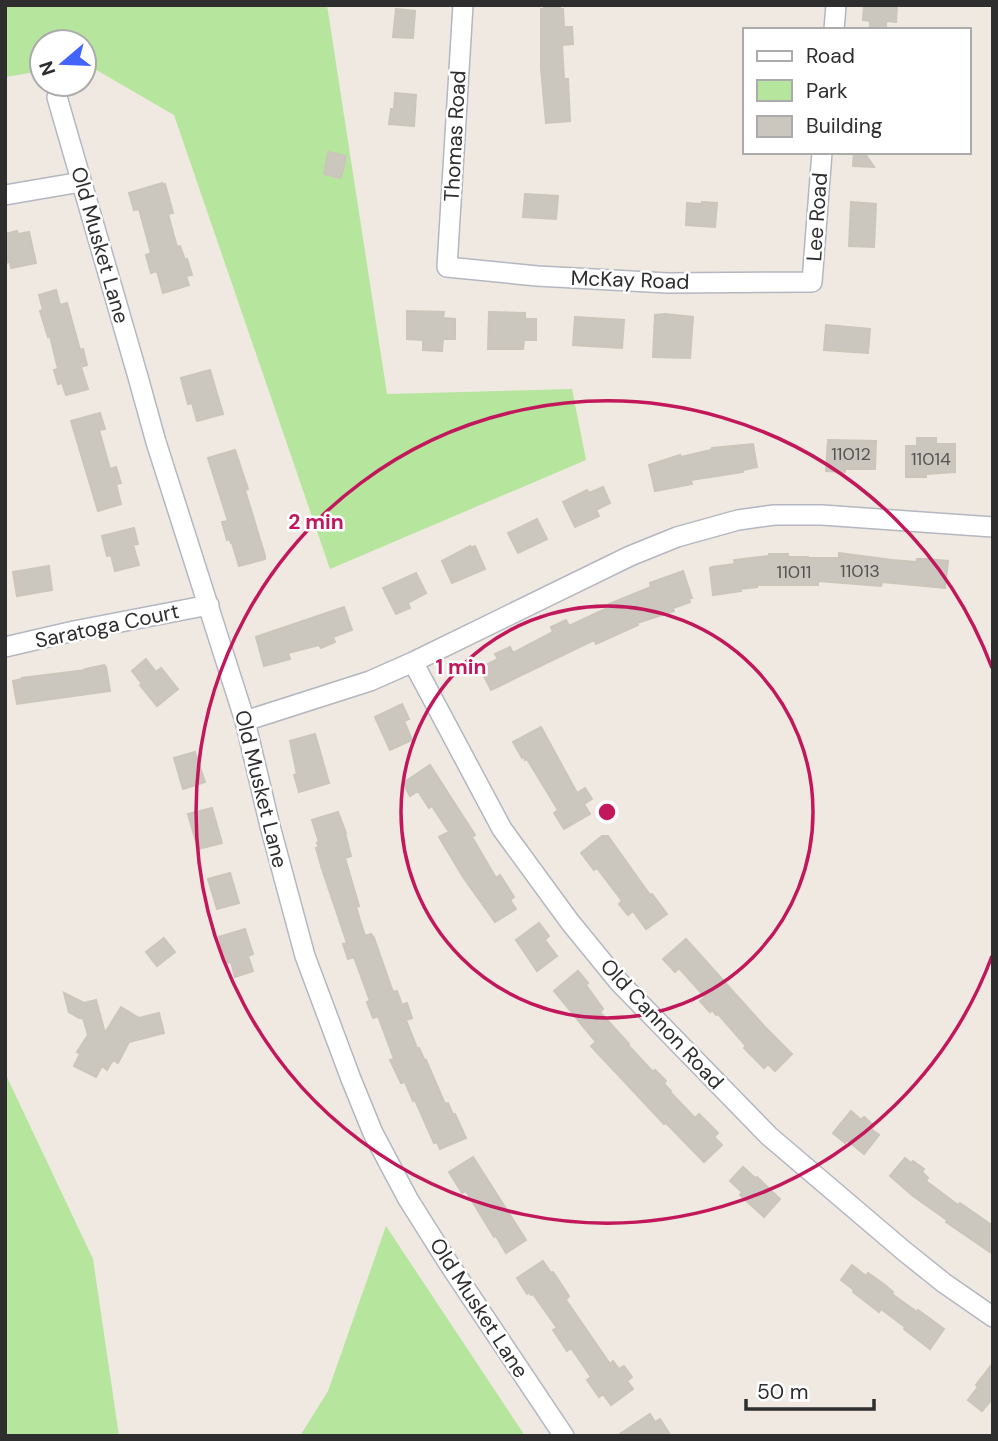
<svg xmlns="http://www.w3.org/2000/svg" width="998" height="1441" font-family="'DM Sans',sans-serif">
	<rect width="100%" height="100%" fill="#efe9e1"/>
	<!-- green -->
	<path fill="#b6e59e" d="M5,5h322l60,389 185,-5 14,71 -256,109 -156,-454 -88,-51 -2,1v-23h-42v29l-37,6z
		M5,1073l88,186 26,177h-114z
		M386,1226l139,210h-225l28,-45z"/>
	<!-- building -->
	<path fill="#cbc7bf" stroke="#cbc5ba" stroke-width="2" d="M544,5h16v4h3l1,18h8l1,17 -11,1 2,34h4l2,42 -24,2 -5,-54v-60h3z
		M864,5h33l-1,17 -10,-1v9h-16v-9l-7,-1z
		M396,9l19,2 -2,27 -20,-1z
		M395,93l21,2 -2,31 -25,-2 2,-15h3z
		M328,152l18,4 -5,22 -17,-4z
		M854,152h10l10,15 -21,-1z
		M162,183v2l3,-1 8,29 -5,1 9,33 3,-1 5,14 2,-1 5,16 -6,1 3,9 -26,8 -6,-22 -6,2 -5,-18 5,-2 -12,-44 -5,1 -5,-17z
		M525,194l33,2 -2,23 -33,-2z
		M702,202l15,1 -2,24 -29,-2 1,-22 15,1z
		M851,202l25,2 -2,43 -25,-1z
		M17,231l1,3 11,-2 7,31 -25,5 -1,-6 -5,1v-29z
		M56,290l4,15 7,-2 13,47 3,-1 4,16 -6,2 7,22 -22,6 -4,-12 -4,1 -4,-14 4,-1 -8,-33 -2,1 -8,-26 3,-1 -4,-15z
		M407,311l37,1 -1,6 12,1v20h-12l-1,12 -19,-1v-10l-16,-1z
		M489,312l36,1v6h11v21h-12l-1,9h-35z
		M665,314l28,3 -3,41 -37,-1 2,-42z
		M575,317l49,3 -2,28 -49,-3z
		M826,325l44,4 -2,24 -44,-3z
		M210,370l13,44 -26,7 -5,-18 -4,1 -7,-26z
		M100,413l5,16 -6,1 11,39 6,-2 5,16 -5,1 5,20 -23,7 -27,-90z
		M917,438h19v6h19v28l-29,2v3h-20v-31h11z
		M828,440l48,1 -1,28h-30v3l-19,-1z
		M753,444l4,23 -14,3v2l-52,8 1,4 -37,7 -6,-26 31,-10 1,2 30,-7 1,-2z
		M235,450l13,39 -3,1 20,66v3l-26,7 -7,-23h-1l-2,-4 -2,1 -5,-18 6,-1 -20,-63z
		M603,487l7,16 -14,7 3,6 -24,11 -12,-25 24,-12 2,3z
		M537,519l10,20 -29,14 -10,-20z
		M134,528l4,16 -5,1 6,20 -24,6 -4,-16 -4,1 -5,-20z
		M470,546l1,2 4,-2 10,23 -33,14 -10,-22z
		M839,553l53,7 24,2 1,-3h10l21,2 -3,27 -63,-6 -1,4 -63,-5v4h-61v2l-17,2 1,2 -28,4 -3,-27 2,-1 23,-3 -1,-4 35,-4v-2h19v3h20v1h31z
		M49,566l3,24 -35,6 -4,-24z
		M683,571l9,27h-3l1,4 -17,6 1,3 -37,12 1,2 -42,19 -2,-4 -103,50 -11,-22 18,-9 -3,-5 15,-7 3,6 40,-21 -2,-5 15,-7 3,6 32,-15 9,-5 -1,-2 42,-17 -1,-4z
		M416,573l10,20 -18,10 2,5 -14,6 -13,-26z
		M344,607l8,23 -19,7 2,5 -14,6 -2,-3 -31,8 2,6 -26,7 -8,-29z
		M146,659l10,13 5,-4 17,21 -21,17 -17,-21 2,-1 -10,-13z
		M104,665l2,2 4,24 -93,13 -4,-23 9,-2v-1l64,-8 -1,-1z
		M402,704l7,15 -5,2 8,19 -22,10 -15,-33z
		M541,727l36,66 8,-5 7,11 -8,5 6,10 -26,15 -10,-16 4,-3 -31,-51 -2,1 -1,-3 -2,1 -9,-16z
		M315,734l14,49 -30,9 -5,-17 3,-1 -7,-33z
		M195,752l10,30 -22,7 -9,-31z
		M430,765l45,70 -3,2 24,41 4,-3 14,22 -4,3 6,9 -21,13 -32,-45 -24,-40 10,-5 -17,-26 -3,2 -11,-17 -8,5 -7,-13z
		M212,808l10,35 -24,6 -10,-35z
		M338,812l8,21h-1l6,23 -6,2 14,48 -3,1 9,29 6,-2 3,4 19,54 4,-1 5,14 5,-2 5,15 -6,2 11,28h2l6,13 1,-1 19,44 3,-1 5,12 2,-1 11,24 -26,11 -3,-7 -3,1 -19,-43 -2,1 -8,-19 -4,1 -11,-23 4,-1 -16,-43 -5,2 -6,-16 3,-1 -16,-44 -6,2 -5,-15 4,-1 -25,-74 -6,-21 3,-1 -2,-4 2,-1 -7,-22z
		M602,836h6l42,59 2,-1 15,20 -21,15 -13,-18 -5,4 -9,-11 3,-3 -25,-33 -3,2 -13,-17z
		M230,873l9,30 -22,6 -9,-30z
		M539,923l10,13 -4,4 12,16 -20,15 -21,-31z
		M245,929l8,25 -5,2 5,15 -18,6 -4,-15 -4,1 -8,-26z
		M164,938l11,14 -18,14 -11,-14z
		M686,939l79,88 27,27 -17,17 -7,-7 -4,4 -20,-20 2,-2 -28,-32 -2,1 -4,-5 -2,2 -10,-11 5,-4 -26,-29 -4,4 -12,-13z
		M578,971l10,12 -2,2 17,24 -3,3 29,32 -1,1 25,27 2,-2 11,11 -2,3 7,7 -1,1 25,26 4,-4 19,19 -4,4 8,8 -18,17 -38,-39 -2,1 -73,-78 5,-4 -42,-51z
		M64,993l20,10 12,-3 9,33 16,-26 18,11 20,-5 5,20 -35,9 -11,21 -5,-3 -6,10 -5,-4 -6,11 -22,-11 6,-12 -3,-2 11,-17 -5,-17h-4l-10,-6z
		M851,1111l10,9 3,-3 10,9 -3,3 8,6 -15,19 -17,-14 -2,3 -12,-10z
		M473,1157l53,83 -20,13 -10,-17 -2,1 -28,-46 -4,2 -13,-21z
		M905,1158l6,5 2,-2 11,8 -2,3 6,6 -2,3 32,24 2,-2 33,23v28l-47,-32 1,-2 -34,-24 -23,-20z
		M743,1167l12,11 2,-1 23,22 -16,18 -24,-22 2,-3 -12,-11z
		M543,1261l8,12 2,-1 16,24 -3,4 44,64 3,-3 6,8 5,-3 8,11 -5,4 6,8 -22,16 -8,-11 -4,3 -12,-17 4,-3 -20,-29 -4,3 -14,-21 4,-2 -24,-34 -2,1 -2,-3 -2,2 -10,-16z
		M852,1265l14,11 2,-3 17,12 8,7 -1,2 25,18 1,-2 26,19 -14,20 -26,-20 1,-2 -24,-18 -2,3 -26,-20 1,-2 -13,-10z
		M993,1363v35l-11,13 -14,-11 10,-13 -2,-2z
		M650,1414l5,8 5,-3 11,17h-54z"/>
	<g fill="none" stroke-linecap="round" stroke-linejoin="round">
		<defs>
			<path id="minor" d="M463,5l-16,262 90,9 131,7 144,-1 10,-130
				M834,30l2,-25
				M57,97l81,280 18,65 89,279 25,105 35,130 46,123 22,54 35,66 39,62 117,175
				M5,195l76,-13
				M5,647l69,-16 135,-26
				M413,662l89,167 68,93 49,60 150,154 135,115 40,32 49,34
				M245,721l125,-40 43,-19 217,-106 47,-19 61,-17 36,-5h48l171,12"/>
		</defs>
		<!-- minor casing -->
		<use href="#minor" stroke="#b4b7c1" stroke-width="22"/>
		<!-- minor -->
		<use href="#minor" stroke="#fff" stroke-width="19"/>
	</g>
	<!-- distance rings -->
	<g fill="none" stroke="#c2185b" stroke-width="3.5">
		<circle cx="607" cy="812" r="206"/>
		<path d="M992 956A411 411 0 1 1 992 668"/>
	</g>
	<g text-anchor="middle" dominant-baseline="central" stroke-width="5" stroke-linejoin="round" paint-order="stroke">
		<!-- number labels -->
		<g font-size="18" fill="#555452">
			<text x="851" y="454">11012</text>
			<text x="931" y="459">11014</text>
			<text x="860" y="571">11013</text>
			<text x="794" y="572">11011</text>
		</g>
		<!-- street labels -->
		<g font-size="21" fill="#2e2e2e" stroke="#fff">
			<text transform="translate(455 136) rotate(-87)">Thomas Road</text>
			<text transform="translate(817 217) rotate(-86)">Lee Road</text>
			<text transform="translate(100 245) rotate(74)">Old Musket Lane</text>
			<text transform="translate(630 280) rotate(2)">McKay Road</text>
			<text transform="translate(107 626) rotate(-12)">Saratoga Court</text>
			<text transform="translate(261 789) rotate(76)">Old Musket Lane</text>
			<text transform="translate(662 1024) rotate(47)">Old Cannon Road</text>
			<text transform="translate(479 1308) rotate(57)">Old Musket Lane</text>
		</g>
	</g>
	<circle cx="607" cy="812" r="10" fill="#c2185b" stroke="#fff" stroke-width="3.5"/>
	<g font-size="21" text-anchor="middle" font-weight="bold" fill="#c2185b" stroke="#fff" stroke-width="5" stroke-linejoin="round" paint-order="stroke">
		<text x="316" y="529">2 min</text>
		<text x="461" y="674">1 min</text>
	</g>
	<!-- border -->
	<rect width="998" height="1441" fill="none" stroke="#2e2e2e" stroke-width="14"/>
	<!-- legend -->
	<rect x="743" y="28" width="228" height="126" fill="#ffffff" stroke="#ababab" stroke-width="2"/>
	<rect x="757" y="51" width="35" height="10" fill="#ffffff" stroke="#ababab" stroke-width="2"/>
	<text x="806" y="63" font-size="21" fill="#2e2e2e">Road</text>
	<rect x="757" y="80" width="35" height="21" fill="#b6e59e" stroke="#ababab" stroke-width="2"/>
	<text x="806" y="98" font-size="21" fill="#2e2e2e">Park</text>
	<rect x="757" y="116" width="35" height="21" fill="#cbc7bf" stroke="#ababab" stroke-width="2"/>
	<text x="806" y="133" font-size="21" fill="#2e2e2e">Building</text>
	<!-- north arrow -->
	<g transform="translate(63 63) rotate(251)"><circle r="33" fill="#ffffff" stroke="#ababab" stroke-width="2"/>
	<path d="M0-5L12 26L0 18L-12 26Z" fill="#4264fb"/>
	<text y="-10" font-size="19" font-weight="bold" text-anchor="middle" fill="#2e2e2e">N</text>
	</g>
	<!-- scale -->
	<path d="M746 1399v10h128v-10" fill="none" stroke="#2e2e2e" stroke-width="3.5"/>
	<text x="757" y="1399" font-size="21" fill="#2e2e2e" stroke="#ffffff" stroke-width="5" paint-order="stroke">50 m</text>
</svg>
